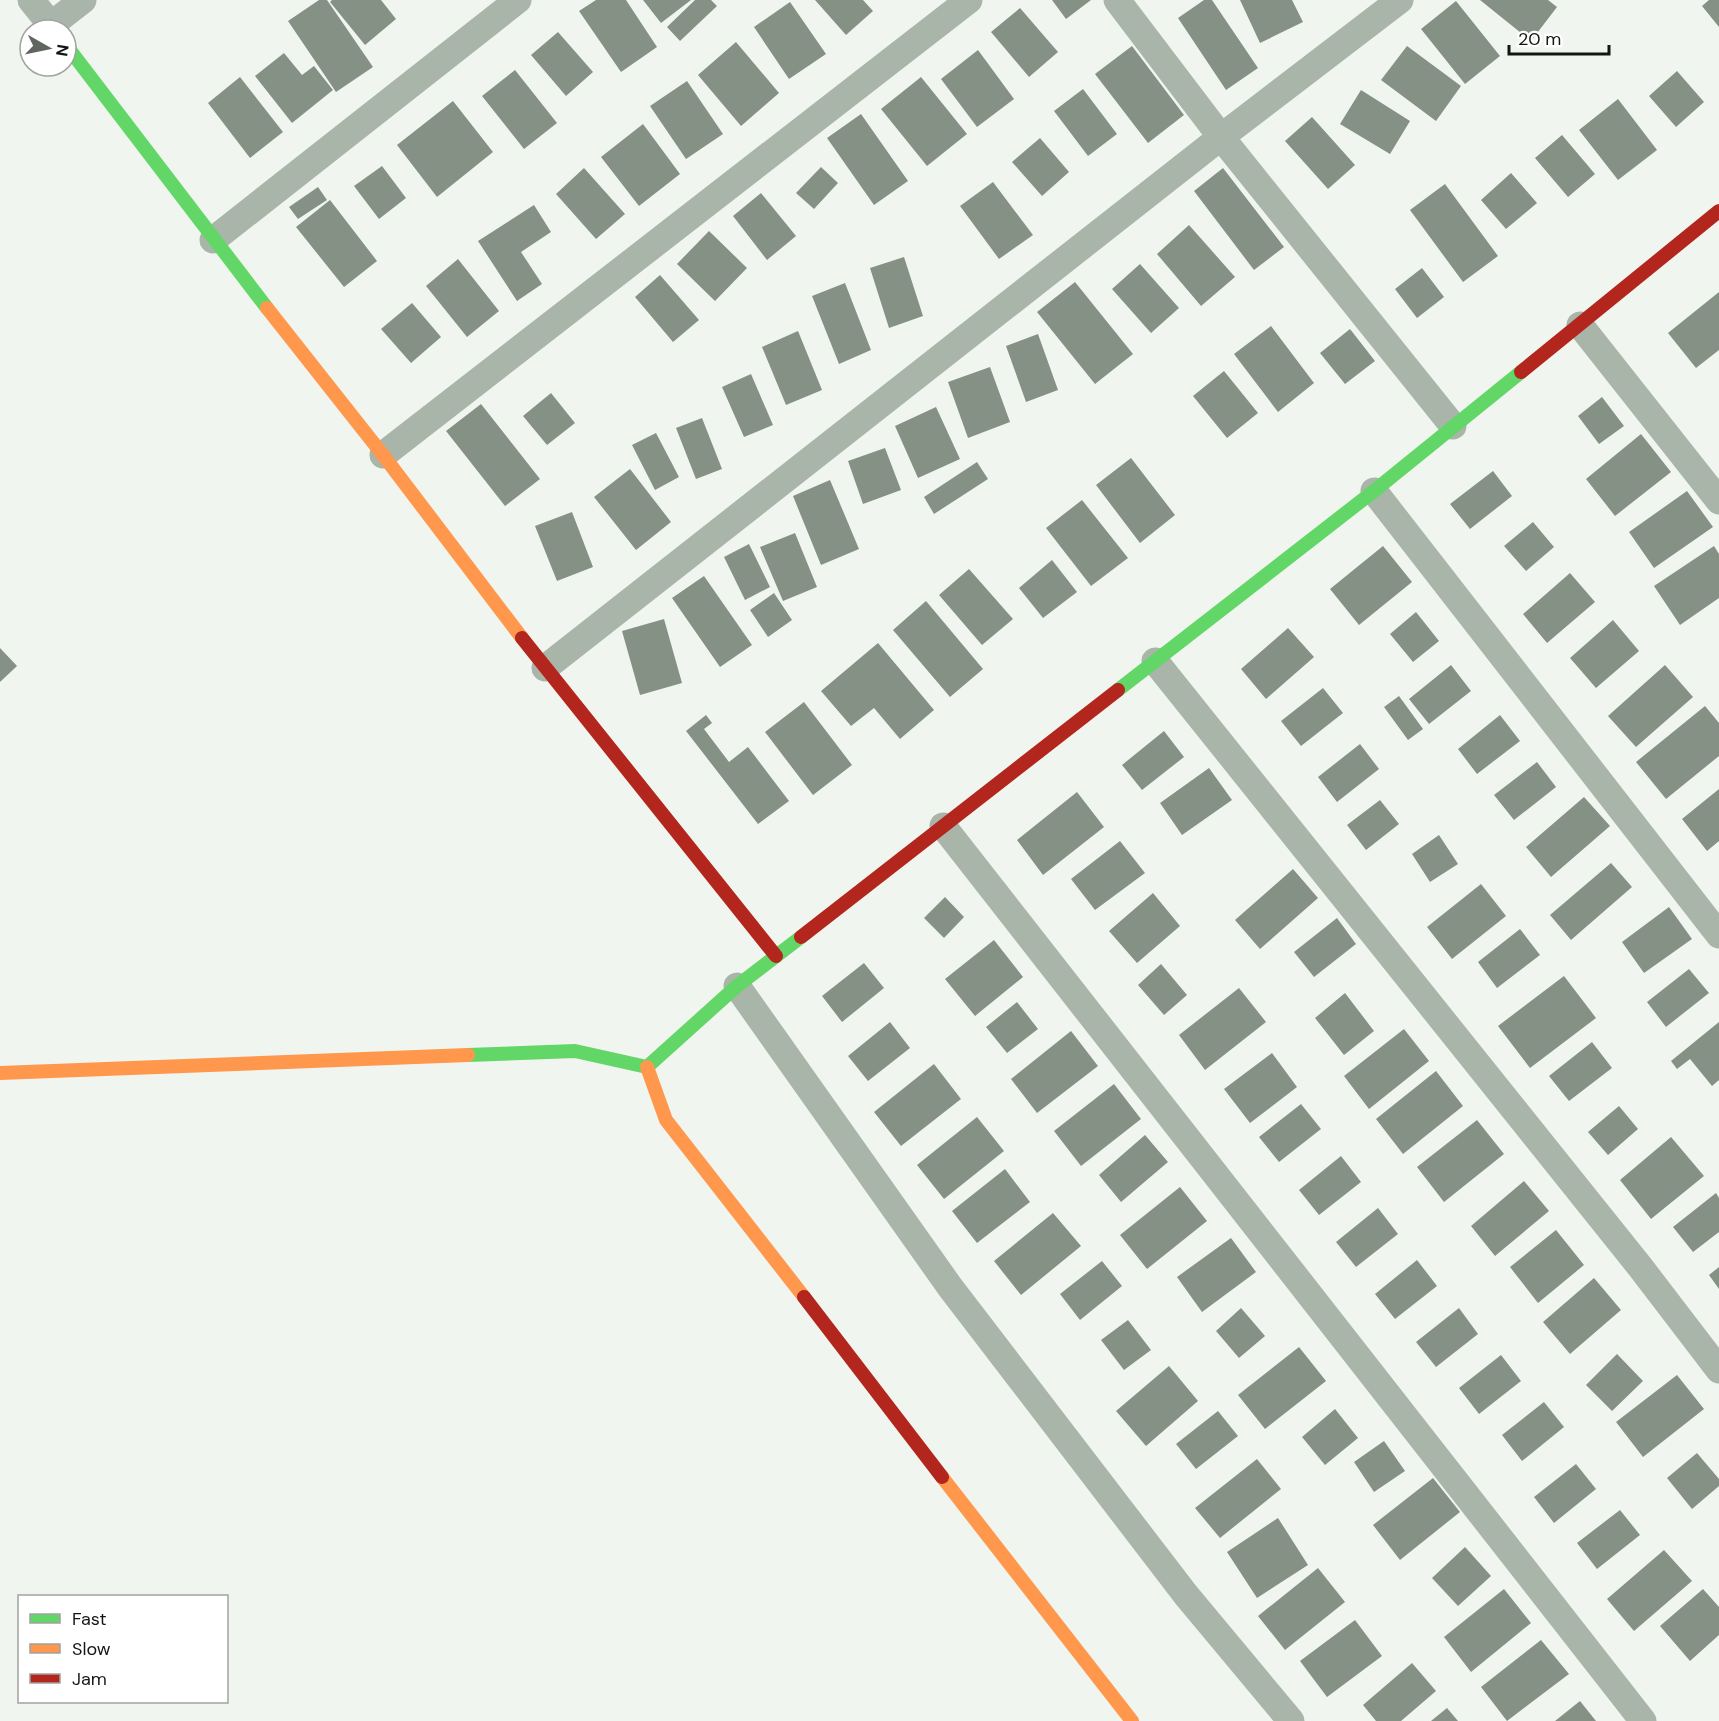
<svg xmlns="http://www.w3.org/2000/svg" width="1719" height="1721" font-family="'DM Sans',sans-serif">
	<rect width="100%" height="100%" fill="#f0f6ef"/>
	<!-- building -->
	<path fill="#859184" d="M319,0h8l46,67 -37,25 -48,-71z
		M332,0h49l15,19 -31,26 -35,-43z
		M596,0h30l31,47 -36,25 -42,-61z
		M643,0h48l-30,23z
		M695,0h16l6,6 -37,35 -13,-14z
		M815,0h48l10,11 -27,24z
		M1052,0h39l-25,19z
		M1204,0h8l46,68 -32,22 -48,-72z
		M1240,0h52l11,22 -43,21z
		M1480,0h68l9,7 -26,34z
		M1709,0h10v27l-17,-21z
		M1456,1l44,55 -35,28 -44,-55z
		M790,2l36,52 -37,25 -35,-52z
		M1020,8l38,44 -29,25 -38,-45z
		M558,32l35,40 -27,24 -35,-41z
		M736,42l43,51 -38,33 -43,-51z
		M1132,46l52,69 -36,28 -53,-69z
		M1407,46l54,40 -25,35 -55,-41z
		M978,50l36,49 -37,28 -36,-48z
		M284,53l18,22 12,-9 19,24 -41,33 -37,-47z
		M515,70l42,53 -33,26 -42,-53z
		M1677,71l27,31 -28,25 -27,-31z
		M240,77l43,55 -33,26 -42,-55z
		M921,77l46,57 -40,32 -46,-57z
		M687,81l36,53 -37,25 -36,-53z
		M1083,89l34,45 -29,22 -34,-45z
		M1361,90l49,31 -20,33 -50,-30z
		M1618,99l39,51 -39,30 -39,-50z
		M453,101l40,51 -56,45 -40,-52z
		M861,114l47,67 -34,24 -47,-67z
		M1312,117l43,48 -27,24 -43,-48z
		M643,124l37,50 -41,32 -38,-49z
		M1562,135l33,39 -27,23 -33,-39z
		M1040,138l29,34 -27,24 -30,-34z
		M382,166l24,32 -27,21 -25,-33z
		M821,167l17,16 -24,26 -18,-16z
		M584,168l41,46 -29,25 -40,-45z
		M1223,168l61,79 -30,23 -60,-79z
		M1511,173l26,30 -31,26 -25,-29z
		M993,182l40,53 -34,24 -39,-53z
		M1445,184l53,72 -35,26 -53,-72z
		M318,187l9,13 -29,19 -9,-12z
		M761,193l35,43 -29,24 -34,-44z
		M330,200l47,61 -33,26 -48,-60z
		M534,205l17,27 -30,20 21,32 -25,17 -39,-60z
		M1189,225l46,52 -34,29 -44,-52z
		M709,231l38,37 -32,33 -38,-37z
		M904,257l19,59 -34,12 -19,-60z
		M458,259l41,52 -32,26 -41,-51z
		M1140,264l39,44 -28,25 -39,-44z
		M1422,268l22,29 -27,21 -22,-29z
		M660,275l39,45 -26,22 -38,-45z
		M1075,282l58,72 -38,30 -58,-72z
		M845,283l26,67 -32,14 -27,-68z
		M1719,292v58l-23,18 -28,-35z
		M412,303l29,34 -30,26 -30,-34z
		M1271,326l43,57 -36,29 -44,-58z
		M1350,329l25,32 -30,23 -25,-31z
		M798,331l24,59 -36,15 -24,-58z
		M1038,334l20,56 -32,12 -20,-56z
		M990,367l20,55 -42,16 -20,-56z
		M1224,371l34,42 -31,25 -34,-42z
		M751,374l22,51 -29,12 -22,-50z
		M551,393l24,30 -28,22 -24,-29z
		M1602,397l22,29 -25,18 -21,-28z
		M481,404l59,75 -35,27 -59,-75z
		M936,407l24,52 -42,19 -23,-52z
		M702,418l20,51 -26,10 -20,-51z
		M656,433l23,44 -24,13 -23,-45z
		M1641,434l30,38 -56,44 -29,-37z
		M885,448l16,42 -38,14 -15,-43z
		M1131,458l44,57 -35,28 -44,-58z
		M977,462l11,17 -54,35 -10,-17z
		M630,469l41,53 -35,28 -42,-53z
		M1493,471l19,25 -42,33 -20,-25z
		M830,480l29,69 -38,16 -28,-69z
		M1687,491l26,36 -59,41 -25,-36z
		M1082,500l46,58 -37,28 -45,-58z
		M572,512l21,55 -36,14 -22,-55z
		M1533,522l21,25 -28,24 -22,-25z
		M795,533l22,54 -34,14 -23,-54z
		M749,544l21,43 -25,13 -21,-43z
		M1383,546l29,36 -53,43 -29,-36z
		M1714,546l5,8v44l-39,27 -26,-39z
		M1052,560l25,32 -34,26 -24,-30z
		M969,569l44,50 -31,26 -43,-50z
		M1570,573l25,29 -48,41 -24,-29z
		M704,576l48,69 -32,22 -48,-69z
		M774,593l18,27 -24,17 -18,-27z
		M926,601l57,68 -33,28 -57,-67z
		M1416,612l23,29 -26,21 -23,-28z
		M664,619l18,64 -42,12 -18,-64z
		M1613,620l26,31 -43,37 -26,-30z
		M1288,628l26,29 -48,42 -25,-30z
		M878,643l56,67 -34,29 -26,-31 -23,18 -30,-35z
		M0,648l17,18 -17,16z
		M1451,665l20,26 -42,33 -20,-25z
		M1665,665l28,32 -57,50 -28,-31z
		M1323,688l20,25 -42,33 -20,-25z
		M1399,696l24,33 -15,11 -24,-33z
		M804,702l48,63 -39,30 -48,-63z
		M1705,706l14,17v33l-53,43 -30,-37z
		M706,715l6,8 -8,6 25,33 19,-15 41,54 -31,23 -72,-93z
		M1500,715l20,26 -43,33 -19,-25z
		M1164,731l20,26 -42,33 -20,-25z
		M1360,744l19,25 -42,33 -19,-25z
		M1537,762l19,25 -42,33 -20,-25z
		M1209,768l23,32 -50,35 -22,-32z
		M1719,789v52l-12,10 -25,-32z
		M1077,792l27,35 -61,48 -26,-35z
		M1584,797l26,29 -59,51 -25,-30z
		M1380,800l19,24 -33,26 -19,-25z
		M1439,835l19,29 -28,18 -18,-28z
		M1120,841l25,32 -50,37 -24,-31z
		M1611,863l21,24 -61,53 -21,-25z
		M1293,869l25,29 -58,51 -25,-29z
		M1481,884l25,32 -54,43 -25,-32z
		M1153,893l27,33 -43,37 -28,-32z
		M945,897l19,20 -20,21 -20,-20z
		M1669,907l23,32 -48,34 -22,-31z
		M1337,918l19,26 -42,33 -20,-25z
		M1520,929l20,26 -43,33 -19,-26z
		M994,940l29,37 -48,39 -30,-37z
		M864,963l20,25 -42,34 -20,-26z
		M1161,964l26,31 -23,20 -26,-30z
		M1689,969l20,24 -43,34 -19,-25z
		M1564,976l32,42 -66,50 -32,-42z
		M1239,988l27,34 -61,48 -26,-35z
		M1345,993l29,38 -30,24 -29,-37z
		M1017,1002l21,27 -31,24 -21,-26z
		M890,1022l20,26 -42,33 -20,-25z
		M1719,1022v58l-7,6 -22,-27 -13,10 -6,-8z
		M1404,1029l25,32 -60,48 -25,-33z
		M1071,1031l27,35 -61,47 -26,-34z
		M1592,1042l20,26 -43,33 -20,-25z
		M1272,1053l25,34 -47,36 -26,-34z
		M934,1064l27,35 -60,47 -27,-34z
		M1436,1071l27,35 -60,48 -27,-35z
		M1114,1084l27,35 -60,47 -27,-35z
		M1301,1104l20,25 -42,33 -20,-25z
		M1619,1106l19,23 -30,26 -20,-23z
		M977,1117l27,34 -60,48 -27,-34z
		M1477,1120l27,34 -60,48 -27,-35z
		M1145,1135l23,27 -47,40 -22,-27z
		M1671,1137l33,39 -53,43 -31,-39z
		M1341,1156l20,26 -42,33 -20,-25z
		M1005,1169l25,33 -53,41 -25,-32z
		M1524,1181l25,30 -54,45 -24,-30z
		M1180,1187l27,34 -60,48 -27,-34z
		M1716,1193l3,5v34l-26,20 -20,-25z
		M1378,1208l20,26 -42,33 -20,-25z
		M1053,1213l28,33 -60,49 -27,-34z
		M1556,1230l28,35 -46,38 -28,-36z
		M1231,1238l25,34 -54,40 -25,-35z
		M1417,1260l20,26 -42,33 -20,-25z
		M1102,1261l20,25 -42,34 -20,-26z
		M1719,1267v22l-10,-14z
		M1594,1278l27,32 -51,44 -27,-32z
		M1241,1308l24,28 -26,22 -23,-27z
		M1459,1308l19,26 -42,33 -20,-25z
		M1128,1320l23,30 -27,20 -23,-30z
		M1299,1347l27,34 -61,48 -27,-34z
		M1617,1354l26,27 -31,30 -26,-26z
		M1501,1355l20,26 -42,33 -20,-26z
		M1169,1366l29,35 -52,45 -30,-35z
		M1677,1375l27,34 -61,48 -27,-35z
		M1544,1402l20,25 -42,34 -20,-26z
		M1335,1409l23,29 -33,27 -23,-28z
		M1218,1411l20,25 -42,33 -20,-25z
		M1384,1441l21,30 -31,21 -20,-30z
		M1697,1453l22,26v7l-27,23 -25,-31z
		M1257,1459l24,30 -61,49 -25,-30z
		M1576,1464l20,25 -42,34 -20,-26z
		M1433,1478l27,34 -60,48 -27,-35z
		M1620,1510l20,25 -43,34 -20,-26z
		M1278,1518l30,47 -51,33 -30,-46z
		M1465,1547l26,29 -33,30 -26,-28z
		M1664,1550l28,31 -58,50 -27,-32z
		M1318,1568l27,34 -60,48 -27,-34z
		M1504,1589l27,34 -60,49 -27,-35z
		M1703,1589l16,18v28l-29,26 -30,-35z
		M1355,1620l27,36 -55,41 -27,-36z
		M1541,1640l28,34 -62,47 -26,-34z
		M1412,1663l24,28 -35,30h-25l-13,-16z
		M1580,1701l16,20h-41z
		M1447,1708l11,13h-27z"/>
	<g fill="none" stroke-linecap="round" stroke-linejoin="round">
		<!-- street -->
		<path stroke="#a9b5a8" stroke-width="27" d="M31,0l24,30
			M1117,0l104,137 232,289
			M51,25l32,-25
			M213,240l305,-240
			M1580,325l139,176
			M383,455l586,-455
			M1374,491l345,444
			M1155,661l486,607 78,102
			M545,668l676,-531 179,-137
			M943,826l700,895
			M737,986l213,301 236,308 105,126"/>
		<!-- fast -->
		<path stroke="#63d668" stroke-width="14" d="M66,45l201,263
			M1118,690l256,-199 147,-119
			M468,1055l107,-4 72,16 90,-81 64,-49"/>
		<!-- slow -->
		<path stroke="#ff974d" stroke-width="14" d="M267,308l116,147 139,183
			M647,1067l19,53 138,177
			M0,1073l468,-18
			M942,1477l190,244"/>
		<!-- jam -->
		<path stroke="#b3261e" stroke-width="14" d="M1521,372l198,-161
			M522,638l254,318
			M801,937l317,-247
			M804,1297l138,180"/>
	</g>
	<!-- legend -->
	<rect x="18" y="1595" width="210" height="108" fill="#ffffff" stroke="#a1a2a0" stroke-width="1.5"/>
	<rect x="30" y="1614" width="30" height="9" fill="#63d668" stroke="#a1a2a0" stroke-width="1.5"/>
	<text x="72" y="1625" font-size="18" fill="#131712">Fast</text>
	<rect x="30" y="1644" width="30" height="9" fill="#ff974d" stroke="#a1a2a0" stroke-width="1.5"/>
	<text x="72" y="1655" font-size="18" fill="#131712">Slow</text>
	<rect x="30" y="1674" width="30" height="9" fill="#b3261e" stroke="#a1a2a0" stroke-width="1.5"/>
	<text x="72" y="1685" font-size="18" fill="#131712">Jam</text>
	<!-- north arrow -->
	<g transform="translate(48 48) rotate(99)"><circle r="28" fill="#ffffff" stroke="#a1a2a0" stroke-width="1.5"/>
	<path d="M0-4.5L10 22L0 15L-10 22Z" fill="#60655f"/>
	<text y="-9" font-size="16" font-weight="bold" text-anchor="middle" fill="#131712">N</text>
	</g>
	<!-- scale -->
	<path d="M1509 45v9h100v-9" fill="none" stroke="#131712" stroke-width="3"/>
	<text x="1518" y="45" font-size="18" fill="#131712" stroke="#ffffff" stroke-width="4.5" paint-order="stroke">20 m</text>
</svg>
